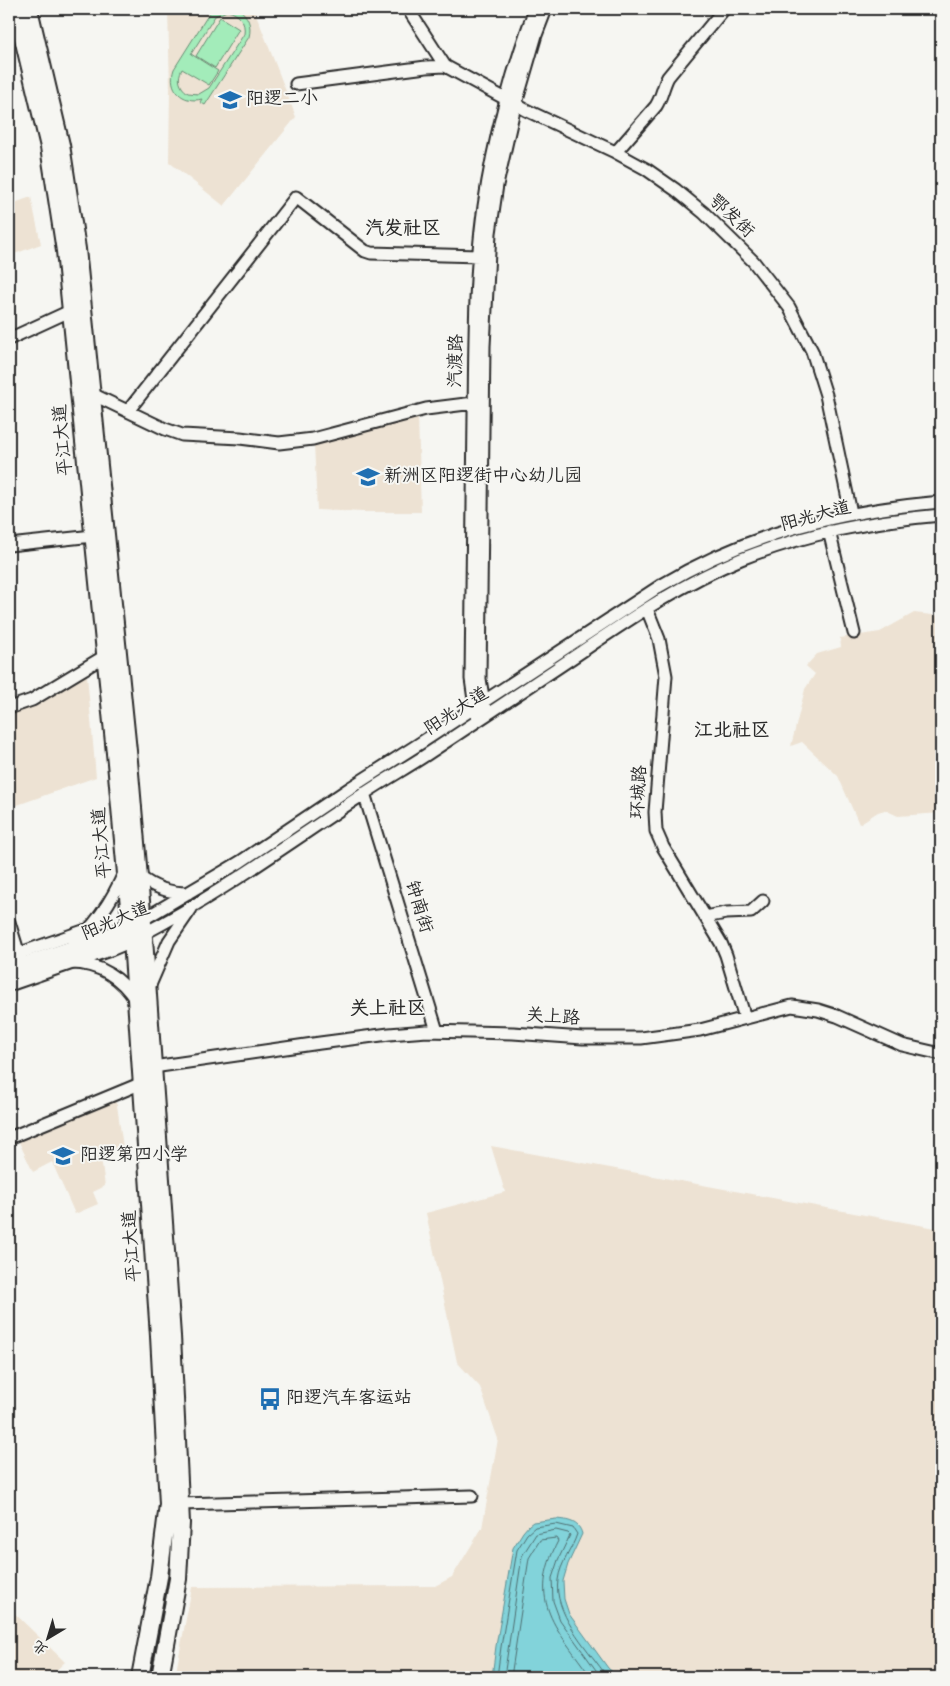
<svg xmlns="http://www.w3.org/2000/svg" width="950" height="1686" font-family="'Indie Flower','LXGW WenKai TC',sans-serif">
	<rect width="100%" height="100%" fill="#f6f6f2"/>
	<filter id="ink" filterUnits="userSpaceOnUse"><feTurbulence type="fractalNoise" baseFrequency=".02" numOctaves="2"/><feDisplacementMap in="SourceGraphic" scale="10" xChannelSelector="R" yChannelSelector="G"/><feConvolveMatrix kernelMatrix="1 2 1 2 8 2 1 2 1" color-interpolation-filters="sRGB"/></filter>
	<g filter="url(#ink)">
		<!-- built -->
		<path fill="#ede2d3" d="M168,9h86l42,108 -72,89 -55,-44 1,-73z
			M31,197l10,47 -32,12v-51z
			M418,417l3,95h-58l-46,-2 -3,-67z
			M914,613l27,3v197l-43,3 -13,-6 -7,2 -19,12 -21,-48 -36,-34 -11,4 14,-57 10,-15 -9,-8 11,-12 24,-7 -1,-9 40,-6z
			M87,675l9,102 -87,31v-95l21,-6z
			M114,1099l3,6 6,42 -23,3 5,36 -12,6 5,12 -23,10 -23,-52 -19,10 -15,-32z
			M491,1146l450,83v448h-766l17,-90 243,-1 17,-9 30,-49 16,-89 -18,-52 -23,-25 -31,-149 79,-21z
			M9,1608l56,54 -16,15h-40z"/>
		<!-- green -->
		<path fill="#a3ecba" stroke="#678c72" fill-rule="evenodd" d="M214,9h25c9,7 13,16 10,28l-44,68 -5,-3 2,-3c-19,5 -35,-10 -28,-30l36,-57zM227,11c12,2 19,11 17,23l-35,54 -10,6 -11,-1c-9,-6 -11,-15 -6,-24l27,16 9,-14 -27,-17 24,-38z
			M220,17l19,12 -24,39 -19,-12z"/>
		<!-- water -->
		<path fill="#82d3da" stroke="#5f9094" d="M556,1519c11,1 23,2 26,15l-14,30 -5,17 1,18 5,15 39,54 10,9h-126l4,-31 17,-98 10,-16 6,-7 4,-3z"/>
		<g fill="none" stroke-linecap="round" stroke-linejoin="round">
			<!-- shore -->
			<path stroke="#4e6e71" stroke-width="1" d="M497,1677l4,-30 16,-97 10,-16 8,-7 21,-3 17,4 4,6c-5,16 -17,29 -19,46 -5,32 28,67 45,91l7,6
				M504,1677l18,-121 14,-22 20,-4 12,3 2,2 -12,25 -6,18 1,23 7,19 41,57
				M511,1677l18,-119 11,-18 16,-2 2,3c-32,62 -1,87 33,136"/>
			<defs>
				<path id="minor" d="M408,9l37,57 81,44 87,41 33,18 30,21 28,23 49,48 36,46 23,44 14,44 25,118
					M296,84l130,-17 19,-1
					M616,152l40,-46c6,-9 7,-20 12,-29l56,-68
					M9,339l63,-29
					M92,394l73,35 17,6 58,3 39,5 34,-4 113,-30 48,-6
					M128,411l168,-214 69,54 6,2 108,3
					M829,531l25,102
					M9,545l84,-9
					M647,609l12,30 7,37 -11,136 1,19 7,16 58,96 5,12 19,63
					M9,708l23,-8 73,-44
					M485,709l-5,-30 4,-333 6,-113 7,-48 16,-71 23,-79 10,-26
					M476,714l-5,-35c1,-88 2,-176 3,-265 1,-69 0,-139 10,-208 9,-64 28,-136 51,-197
					M364,793l73,238
					M139,876c15,12 30,17 49,17
					M705,917l21,-4 25,-1 12,-11
					M142,920l98,-58 110,-74 69,-44 241,-158c89,-53 179,-75 281,-84
					M9,922l12,39
					M143,934c75,-39 143,-89 213,-135 23,-16 47,-29 70,-44 41,-27 82,-54 122,-81 62,-41 124,-87 193,-115 66,-26 130,-38 200,-44
					M71,947c25,-21 41,-46 54,-76
					M9,957l77,-27
					M71,963c28,0 51,15 65,38
					M150,985l19,-44 22,-32
					M153,1067l167,-24 69,-9 38,-3 86,2 70,5h58l59,-8 92,-24 26,4 19,6 65,29 39,9
					M9,1138l133,-55
					M180,1504l292,-8"/>
				<path id="major" d="M9,970l97,-33 35,-16
					M9,983l101,-35 31,-13"/>
				<path id="highway" d="M16,9l33,138 16,104 51,512 16,177 27,396 9,168 -9,73 -19,100
					M29,9l32,136 16,104 52,512 14,163 29,412 9,187 -3,56 -18,98"/>
			</defs>
			<!-- minor casing -->
			<use href="#minor" stroke="#2b2b2b" stroke-width="15"/>
			<!-- major casing -->
			<use href="#major" stroke="#2b2b2b" stroke-width="19"/>
			<!-- highway casing -->
			<use href="#highway" stroke="#2b2b2b" stroke-width="20"/>
			<!-- minor -->
			<use href="#minor" stroke="#f6f6f2" stroke-width="11"/>
			<!-- major -->
			<use href="#major" stroke="#f6f6f2" stroke-width="15"/>
			<!-- highway -->
			<use href="#highway" stroke="#f6f6f2" stroke-width="16"/>
		</g>
	</g>
	<!-- icons -->
	<defs>
		<symbol id="school-bare" viewBox="-9 -9 18 18"><path d="M0-5L7-2L0 1L-7-2ZM-4 1L0 2.5L4 1V4Q0 6-4 4Z" fill="#1f6fb2" stroke="#f6f6f2" stroke-width="2.5" paint-order="stroke"/></symbol>
		<symbol id="bus-bare" viewBox="-9 -9 18 18"><path d="M-5-6H5V4H4V6H2V4H-2V6H-4V4H-5ZM-3.5-4V0h7V-4ZM-3.5 1.2v1.5H-2V1.2ZM2 1.2v1.5H3.5V1.2Z" fill="#1f6fb2" stroke="#f6f6f2" stroke-width="2.5" paint-order="stroke"/></symbol>
	</defs>
	<g fill-rule="evenodd">
		<use href="#school-bare" x="214" y="84" width="32" height="32"/>
		<use href="#school-bare" x="352" y="461" width="32" height="32"/>
		<use href="#school-bare" x="47" y="1140" width="32" height="32"/>
		<use href="#bus-bare" x="254" y="1383" width="32" height="32"/>
	</g>
	<g text-anchor="middle" dominant-baseline="central" stroke-width="4" stroke-linejoin="round" paint-order="stroke">
		<!-- poi labels -->
		<g font-size="18" fill="#2b2b2b" stroke="#f6f6f2" text-anchor="start">
			<text x="246" y="100">阳逻二小</text>
			<text x="384" y="477">新洲区阳逻街中心幼儿园</text>
			<text x="80" y="1156">阳逻第四小学</text>
			<text x="286" y="1399">阳逻汽车客运站</text>
		</g>
		<!-- street labels -->
		<g font-size="18" fill="#2b2b2b" stroke="#f6f6f2">
			<text transform="translate(731 217) rotate(43)">鄂发街</text>
			<text transform="translate(457 361) rotate(-89)">汽渡路</text>
			<text transform="translate(64 440) rotate(-95)">平江大道</text>
			<text transform="translate(816 517) rotate(-15)">阳光大道</text>
			<text transform="translate(457 712) rotate(-33)">阳光大道</text>
			<text transform="translate(640 792) rotate(-87)">环城路</text>
			<text transform="translate(103 843) rotate(-95)">平江大道</text>
			<text transform="translate(418 907) rotate(73)">钟南街</text>
			<text transform="translate(116 922) rotate(-23)">阳光大道</text>
			<text transform="translate(553 1018) rotate(4)">关上路</text>
			<text transform="translate(133 1246) rotate(-94)">平江大道</text>
		</g>
		<!-- neighbourhood labels -->
		<g font-size="19" font-weight="bold" fill="#2b2b2b" stroke="#f6f6f2">
			<text x="403" y="229">汽发社区</text>
			<text x="732" y="731">江北社区</text>
			<text x="388" y="1009">关上社区</text>
		</g>
	</g>
	<!-- margin -->
	<rect width="950" height="1686" fill="none" stroke="#f6f6f2" stroke-width="30"/>
	<rect x="15" y="15" width="920" height="1656" fill="none" stroke="#2b2b2b" stroke-width="2" filter="url(#ink)"/>
	<!-- north arrow -->
	<g transform="translate(48 1638) rotate(218)" stroke="#f6f6f2" stroke-width="4" paint-order="stroke">
	<path d="M0-4L9 19L0 12L-9 19Z" fill="#2b2b2b"/>
	<text y="-8" font-size="14" font-weight="bold" text-anchor="middle" fill="#2b2b2b">北</text>
	</g>
</svg>
